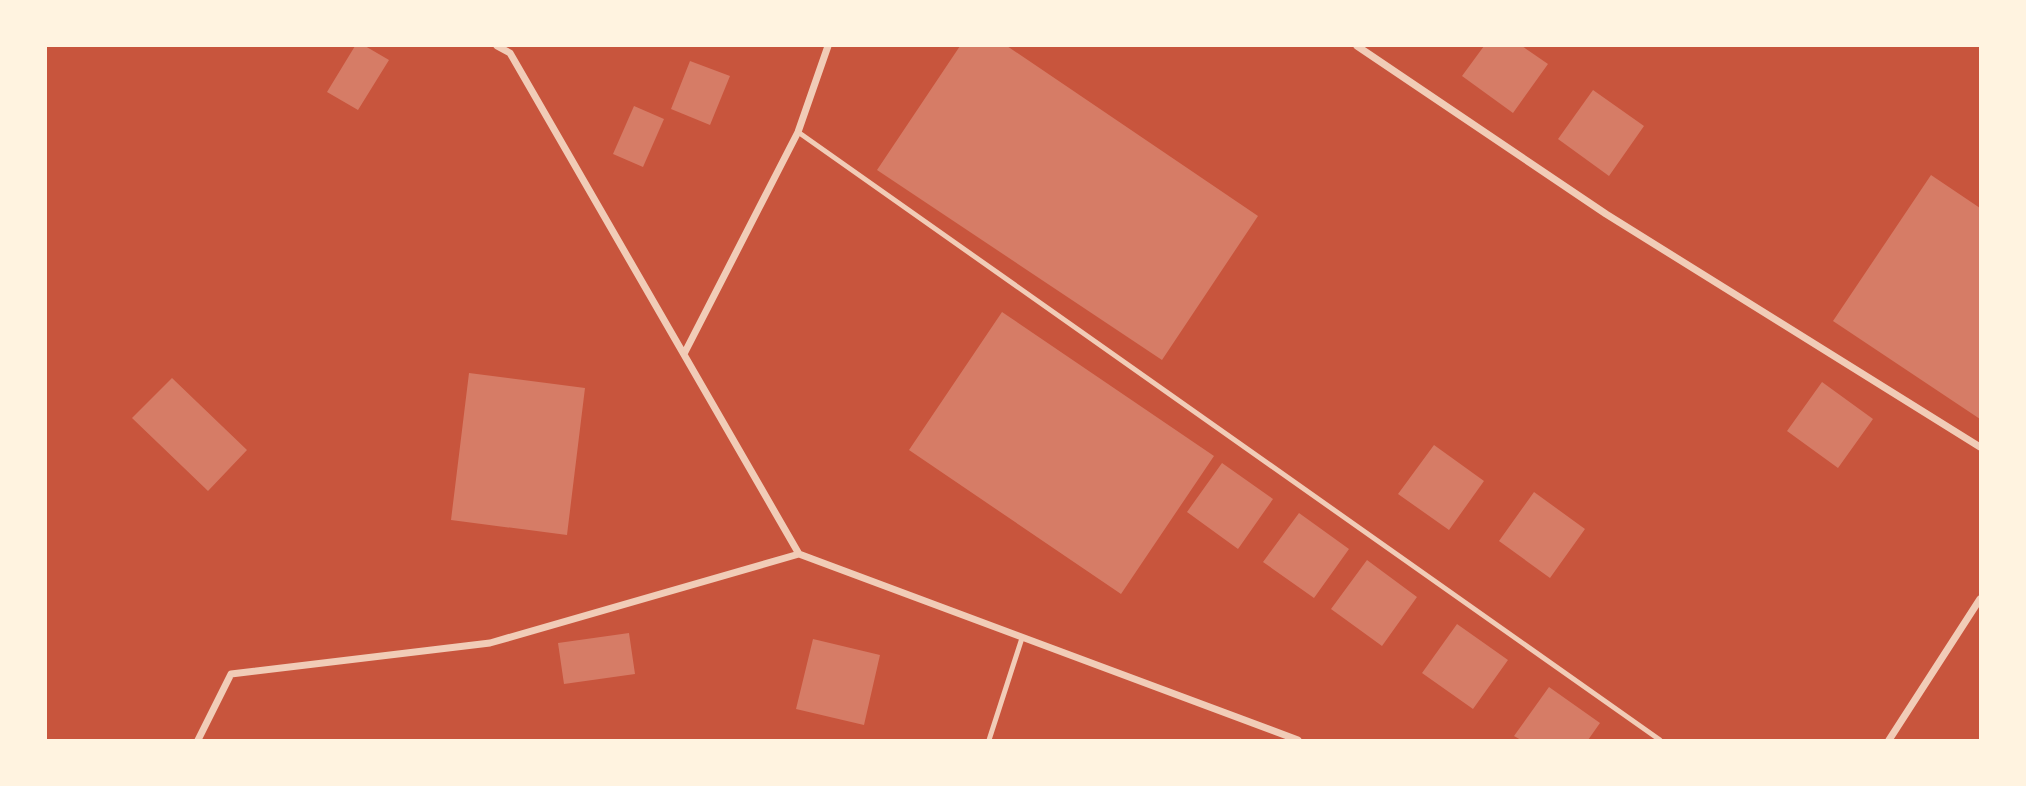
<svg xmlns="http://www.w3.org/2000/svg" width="2026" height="786" font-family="'Open Sans',sans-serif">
	<rect width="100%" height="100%" fill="#c8553d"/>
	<!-- building -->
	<path fill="#d67c66" d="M355,46h10l24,14 -31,50 -31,-18z
		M960,46h47l251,170 -96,144 -285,-190z
		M1484,46h38l26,18 -35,49 -51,-37z
		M690,61l40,15 -20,49 -39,-16z
		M1593,90l51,36 -35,50 -51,-37z
		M634,106l30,13 -21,48 -30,-13z
		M1931,175l49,33v211l-147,-98z
		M1002,312l212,144 -93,138 -212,-144z
		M469,373l116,15 -18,147 -116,-15z
		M172,378l75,72 -39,41 -76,-73z
		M1822,382l51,37 -35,49 -51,-37z
		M1434,445l50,36 -35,49 -51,-36z
		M1222,463l51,36 -35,50 -51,-37z
		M1534,492l51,37 -35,49 -51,-37z
		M1299,513l50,36 -35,49 -51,-36z
		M1367,560l50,37 -35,49 -51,-37z
		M1457,624l51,36 -35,49 -51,-36z
		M629,633l6,41 -71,10 -6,-41z
		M813,639l67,16 -16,70 -68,-16z
		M1549,687l51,36 -12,17h-67l-7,-4z"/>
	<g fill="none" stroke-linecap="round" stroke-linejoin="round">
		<!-- service -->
		<path stroke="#f1ccb7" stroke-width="5" d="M798,132l862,608
			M989,740l33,-102"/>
		<!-- minor -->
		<path stroke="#f1ccb7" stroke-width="7" d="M497,46l13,7 289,501
			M1357,46l249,168 374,233
			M684,354l114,-222 30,-86
			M198,740l33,-66 259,-31 309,-89 499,186
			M1889,740l91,-141"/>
	</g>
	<!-- border -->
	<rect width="2026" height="786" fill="none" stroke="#fff3e0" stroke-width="94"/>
</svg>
